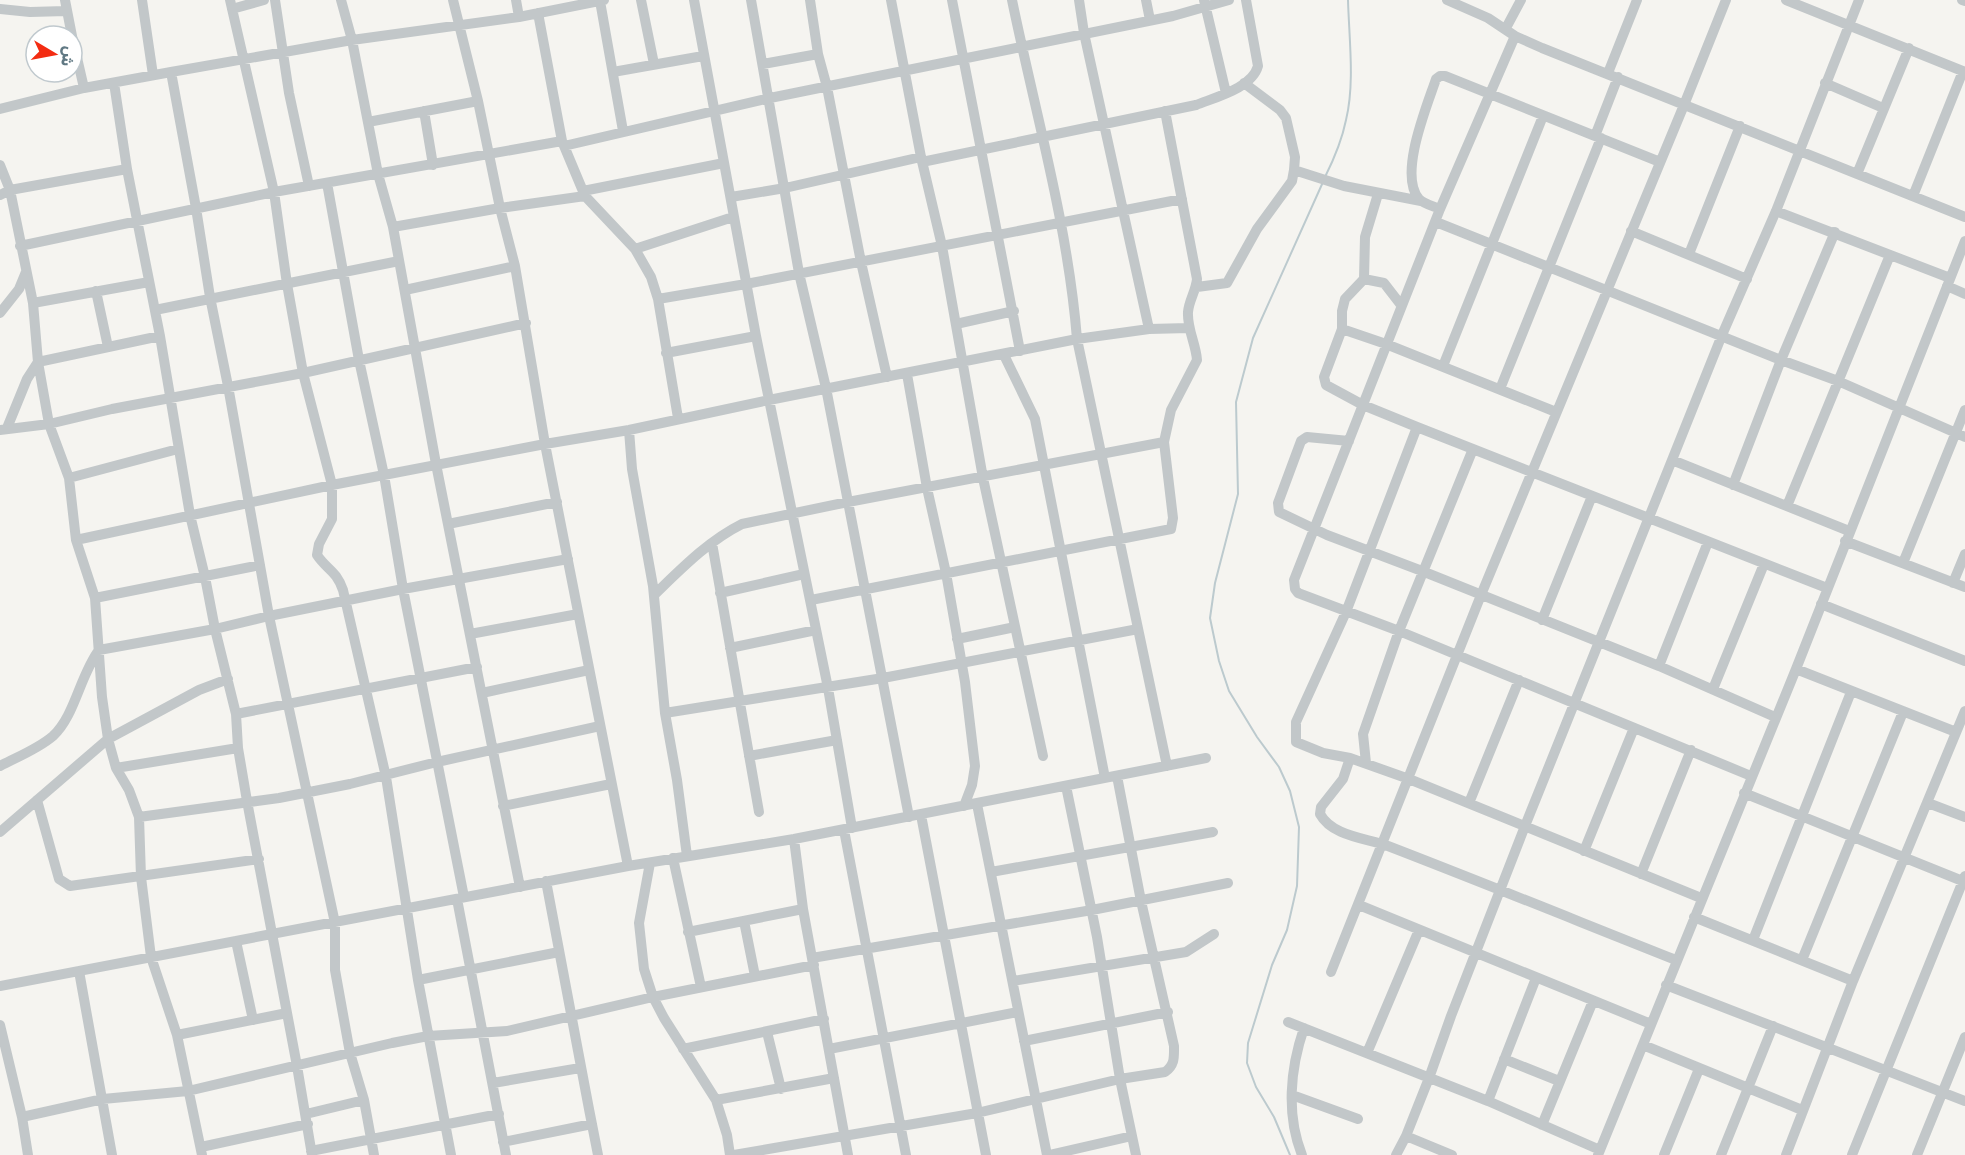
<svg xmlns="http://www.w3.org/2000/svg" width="1965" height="1155" font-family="Rubik,'Noto Naskh Arabic',sans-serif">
	<rect width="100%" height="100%" fill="#f5f4f0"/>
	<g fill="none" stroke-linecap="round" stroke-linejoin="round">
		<!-- stream -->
		<path stroke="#bccace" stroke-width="2" d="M1325,177c9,-18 17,-37 21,-57 9,-37 3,-82 2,-120
			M1290,1155l-16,-38 -18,-30 -9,-24 1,-20 24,-78 15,-35 10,-44 2,-59 -9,-36 -11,-24 -22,-30 -28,-46 -10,-30 -9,-43 5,-35 23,-89 -2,-92 17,-64 70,-156"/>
		<!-- minor -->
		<path stroke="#c2c7c9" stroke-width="10" d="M65,0l7,36
			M142,0l11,75
			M230,0l44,192 13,92 16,89 29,112v34l-13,25 -2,11c10,15 19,15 26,35l43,187 32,203 33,175
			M275,0l14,93 20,93
			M341,0l11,40 26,134 15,53 43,237 84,423
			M453,0l25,101 22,107 15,58 30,178 83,422
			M516,0l3,17
			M641,0l13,64
			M694,0l62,336 72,352 24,140
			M751,0l48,273 27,115 83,429
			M810,0l8,54 9,33 34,175 26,115
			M891,0l30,157 21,89 41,232 60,278
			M952,0l68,351
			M1012,0c23,112 56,225 65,339l90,427
			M1079,0l5,33 65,296
			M1146,0l4,20
			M1204,0l22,93
			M1447,0l41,18 27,18 27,12 423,169
			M1786,0l179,72
			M1962,0l3,1
			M600,1l23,130
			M0,9l30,3 36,-1
			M232,9l32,-9
			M538,13l24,128 23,55 50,53 16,28 7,22 20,119
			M1506,28l15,-28
			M72,36l12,52
			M1515,36l-75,173 -146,371 1,9 3,4 101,38 352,145
			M763,64l55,-10
			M171,72l25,136 14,89 18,89 41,230 66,307v47l15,83 14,47 10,55
			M613,72l90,-16
			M1608,73l29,-73
			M114,83l13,86 33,167 30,179 15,62 10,52 21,85 2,34 9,53 50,265 15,89
			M1825,83l58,25
			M0,109l84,-21 87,-16 181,-32 167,-23 85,-17
			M424,111l9,54
			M368,122l110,-21
			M1595,136l23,-59
			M564,146l206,-48 403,-82 56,-16
			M922,162l274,-57c20,-8 56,-17 62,-39l-12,-66
			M0,165l10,25 23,113 5,59 11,62 20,54 7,62 19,58 7,99 6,42 8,29 13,22 10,27 2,60 10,80 26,78 25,120
			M1294,170l50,16 77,15
			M1857,174l52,-126
			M327,183l32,177 25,115 19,114 61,308
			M583,191l141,-28
			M1378,194l-13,43 -1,42 -19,20 -3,12v18l-18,48 2,8 37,20 54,22 410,161
			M0,195l10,-5 117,-21
			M1913,196l50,-125
			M731,197l54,-9 136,-31
			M1440,209c-7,-3 -16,-5 -21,-10 -21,-24 8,-93 17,-120l4,-3h5l215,86
			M1776,211l174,67
			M1436,222l345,138 57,21 127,56
			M393,227l107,-19 85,-12
			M1631,231l116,48
			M20,246l254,-54 288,-51
			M635,249l98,-32
			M1689,254l51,-128
			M1364,279l20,4 17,22
			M1947,286l18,8
			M1197,287l30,-4 30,-54 35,-48 2,-11 1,-13 -9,-39 -6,-8 -36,-27
			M405,290l110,-24
			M96,291l12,56
			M658,299l88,-15 436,-85
			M33,303l116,-21
			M155,310l244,-49
			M0,313l19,-24 7,-17
			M956,324l58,-13
			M1342,329l44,15 170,68
			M666,353l90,-17
			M1004,355l31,64 70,359
			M1443,366l100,-250
			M907,374l20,114 19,85 19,109 10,84 -3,19 -8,21
			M1500,389l101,-251
			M1417,427l-71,185 -50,110v20l27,11 27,5 59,21 292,119
			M7,428l20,-49 11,-17 122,-26
			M0,430l49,-6 63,-15 191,-36 223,-50
			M629,430l3,39 21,117 12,127 12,67 10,76
			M1349,441l-42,-4 -6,4 -23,62 1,9 48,23 95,36 237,95 116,51
			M1672,460l177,71
			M69,478l109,-29
			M1733,485l48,-125 54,-128
			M1787,506l103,-251
			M448,524l109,-22
			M76,540l256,-55 213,-41 84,-14 140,-30 308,-61 72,-10 40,-1
			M1845,541l120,46
			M712,543l47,269
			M1903,563l62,-153
			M1953,583l12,-29
			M720,593l84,-19
			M654,595c27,-26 54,-54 88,-71l106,-22 316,-60
			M95,598l165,-33
			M811,600l360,-71 2,-11 -9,-76 7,-32 26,-50c-1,-16 -10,-31 -9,-48 1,-12 8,-21 9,-33l-32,-168
			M1821,604l144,57
			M1542,620l50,-124
			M470,634l108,-20
			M957,639l58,-12
			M730,648l86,-18
			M1659,666l49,-124
			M1796,669l160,63
			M1713,689l51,-125
			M482,693l107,-23
			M665,713l218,-35 255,-49
			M236,714l241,-47
			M749,756l88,-16
			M1350,758l-7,21 -22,28 -1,7c12,22 45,24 68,32 96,37 192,76 288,114
			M1366,763l-3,-29 36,-103 74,-182
			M0,766c17,-9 38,-17 53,-30 22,-20 27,-61 46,-86l116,-21 54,-13 134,-27 165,-30
			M116,768l122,-20
			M1066,786l31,151 23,142 16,76
			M1744,793l221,89
			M37,800l22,79 11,7 189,-27
			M1469,803l50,-123
			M1928,803l37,14
			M977,804l70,351
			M503,806l108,-22
			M921,815l65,340
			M139,817l140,-19 71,-14 87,-22 163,-36
			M844,830l62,325
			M0,832l108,-93 91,-49 29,-11
			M794,839l9,70 45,246
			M1584,851l50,-123
			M673,858l28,129
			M650,863l-11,60 5,46 9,28 11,21 52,82 11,35 3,20
			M991,872l222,-40
			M1641,874l50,-124
			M546,881c17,92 34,183 52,274
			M457,899l49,256
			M1359,905l292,119
			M1694,917l159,64
			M744,921l11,55
			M688,932l115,-23
			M1753,940l98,-248
			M236,941l17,79
			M812,958l280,-48 136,-27
			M1802,960l101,-248
			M79,971l33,184
			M1331,972l150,-377 203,-490 42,-105
			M418,980l141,-28
			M1013,981l173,-29 28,-18
			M1666,985l299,116
			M0,986l628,-120 166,-27 412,-81
			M1288,1022l200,79 112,49
			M0,1025l22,92 6,38
			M767,1032l14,57
			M177,1035l110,-22
			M1024,1041l144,-29
			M1643,1045l159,65
			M683,1049l141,-30
			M829,1049l189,-37
			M1367,1053l52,-123
			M1504,1059l55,22
			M493,1083l87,-15
			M1292,1095l66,24
			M716,1100l118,-22
			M1488,1101l48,-123
			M306,1114l58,-14
			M22,1117l81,-18 85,-8 204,-48 36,-7 79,-5 146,-34 161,-32
			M1542,1125l51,-124
			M1406,1136l46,19
			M503,1142l89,-18
			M201,1147l107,-23
			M311,1151l188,-37
			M734,1155l243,-42 143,-34 45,-7c10,-7 9,-15 9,-26l-33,-145 -24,-125
			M1049,1155l83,-19
			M1302,1155c-16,-40 -12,-86 2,-127
			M1396,1155l10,-19 23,-58 22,-62 74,-190 147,-366 50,-125 54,-124 83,-211
			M1598,1155l198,-486 169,-428
			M1664,1155l35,-86
			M1721,1155l52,-129
			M1786,1155l67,-174 112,-270
			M1852,1155l113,-279
			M1917,1155l48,-118"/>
	</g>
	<!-- north arrow -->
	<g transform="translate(54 54) rotate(100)"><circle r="28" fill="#ffffff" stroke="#c0c9ce" stroke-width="1.5"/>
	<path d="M0-4.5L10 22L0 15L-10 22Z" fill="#f32c12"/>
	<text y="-9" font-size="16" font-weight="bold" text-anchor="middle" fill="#617984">ش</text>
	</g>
</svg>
